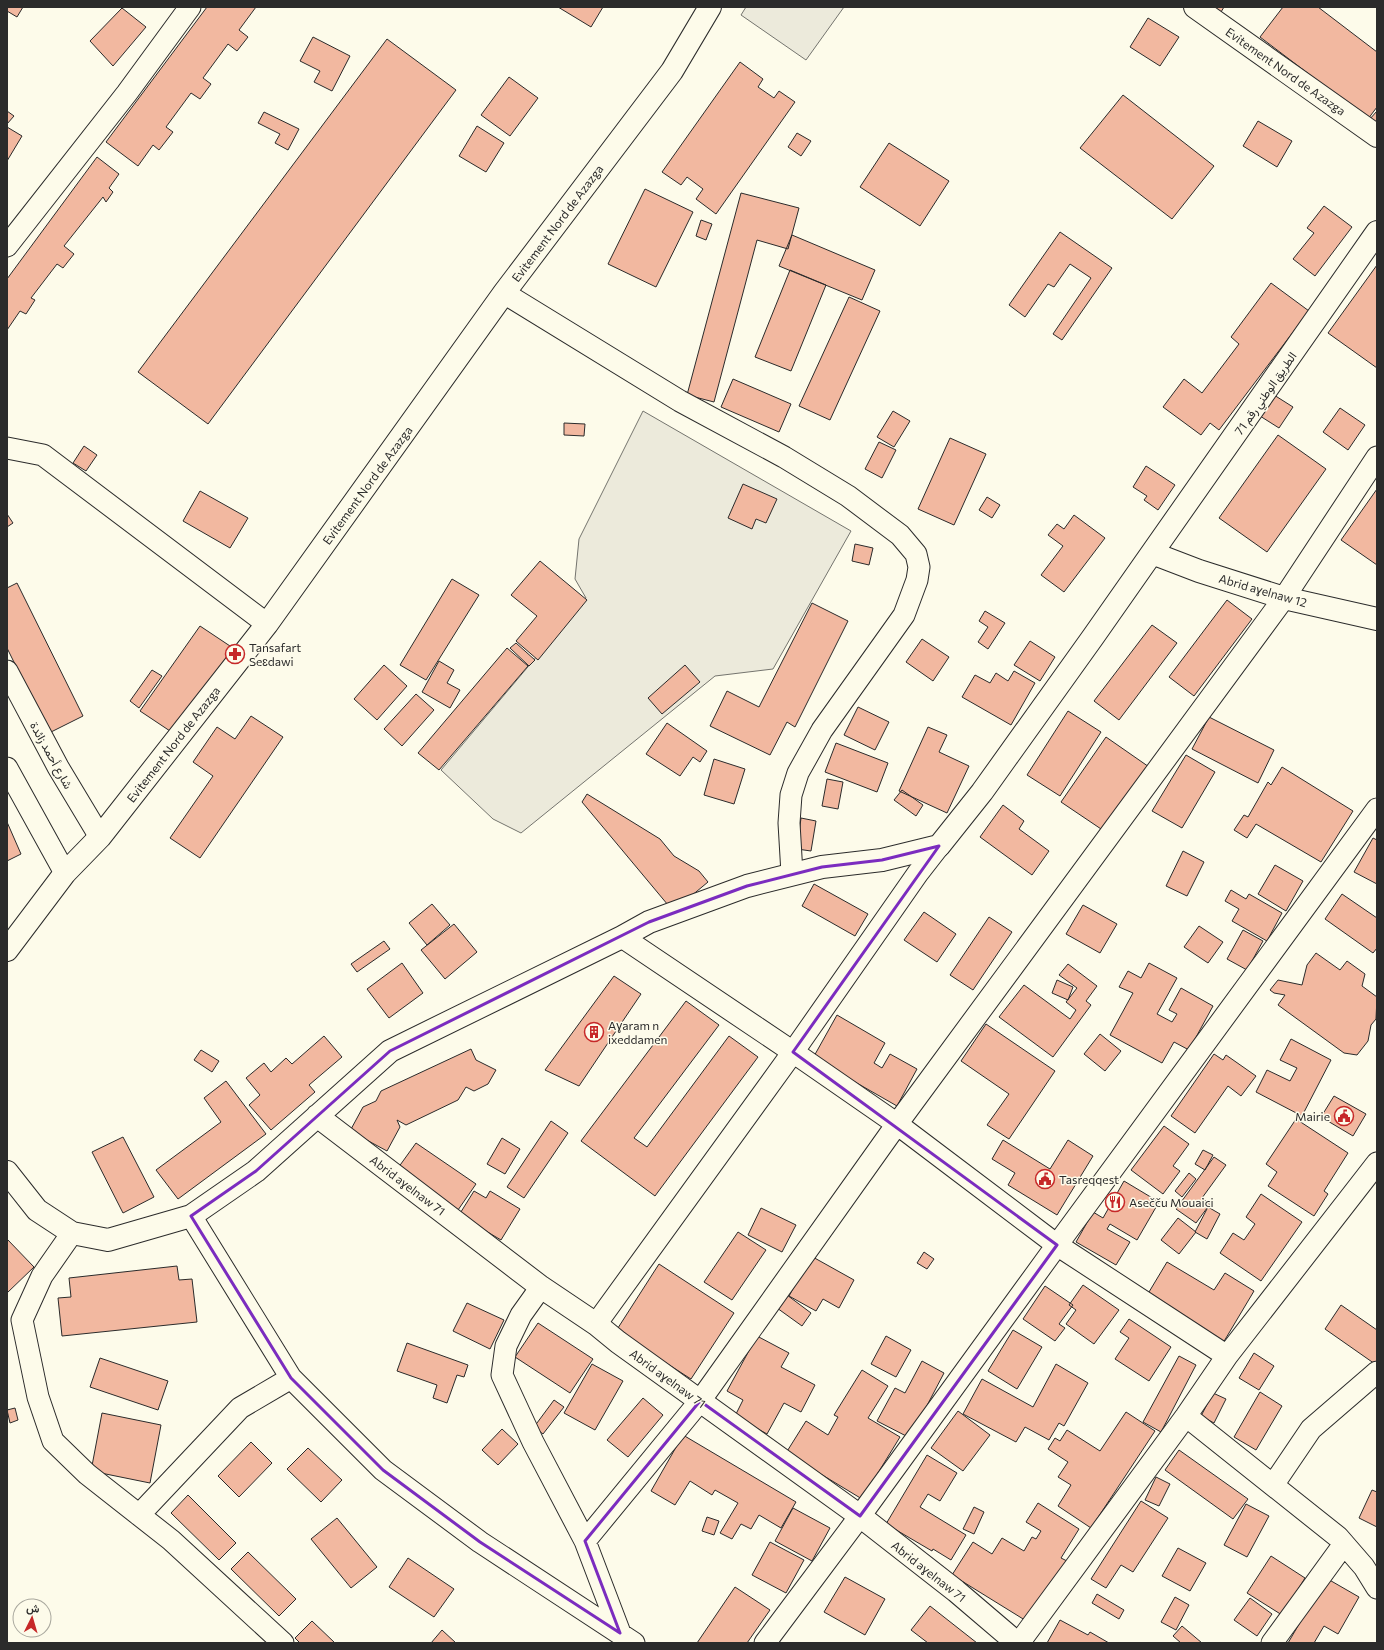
<svg xmlns="http://www.w3.org/2000/svg" width="1384" height="1650" font-family="Commissioner,Vazirmatn,sans-serif">
	<rect width="100%" height="100%" fill="#fdfbea"/>
	<!-- parking -->
	<path fill="#eceadb" stroke="#74746e" d="M746,7h98l-38,53 -65,-45z
		M643,411l208,120 -78,138 -58,7 -194,157 -28,-14 -52,-49 145,-172 -11,-19 4,-40z"/>
	<!-- building -->
	<path fill="#f2b8a0" stroke="#2b2b2b" d="M7,7h16l-6,10 -10,-6z
		M207,7h49l-17,23 9,7 -11,14 -9,-7 -25,34 8,6 -11,15 -9,-6 -25,34 7,5 -14,18 -6,-5 -15,21 -32,-24z
		M558,7h45l-12,20z
		M1213,7h11l-3,5z
		M1283,7h35l59,45v55l-9,12 -108,-82z
		M122,8l24,19 -33,39 -23,-25z
		M1148,18l31,19 -19,29 -30,-19z
		M313,37l37,19 -18,35 -18,-9 6,-11 -20,-10z
		M387,39l69,51 -248,334 -70,-52z
		M740,62l23,17 -5,8 16,11 5,-7 16,11 -79,112 -20,-15 7,-10 -16,-12 -6,8 -19,-13z
		M509,77l29,21 -28,38 -29,-21z
		M1123,95l91,71 -42,53 -92,-71z
		M7,111l7,5 -7,8z
		M1377,111v14l-8,-5z
		M264,112l35,17 -11,21 -13,-7 5,-9 -22,-11z
		M1258,121l34,20 -15,26 -34,-21z
		M477,126l27,17 -18,29 -27,-16z
		M7,127l15,9 -15,25z
		M797,133l14,8 -10,15 -13,-9z
		M889,143l60,38 -29,45 -60,-39z
		M97,157l22,17 -10,14 4,4 -7,10 -3,-5 -39,49 10,8 -11,14 -6,-4 -26,34 4,2 -9,14 -6,-3 -13,19v-51z
		M645,189l48,23 -37,75 -48,-23z
		M741,193l58,15 -11,41 -31,-9 -43,162 -27,-7z
		M1324,206l28,21 -37,49 -22,-17 21,-26 -7,-5z
		M701,220l11,4 -6,16 -10,-4z
		M1060,232l52,36 -50,72 -9,-6 38,-56 -21,-14 -16,23 -6,-3 -23,33 -16,-12z
		M792,235l83,35 -13,30 -83,-34z
		M1377,265v103l-49,-35z
		M790,270l36,15 -35,86 -36,-14z
		M1271,283l38,28 -90,119 -9,-7 -9,12 -38,-28 21,-28 18,14 37,-49 -8,-7z
		M849,297l31,14 -50,109 -31,-14z
		M733,379l58,25 -12,28 -58,-25z
		M1274,395l19,12 -14,21 -19,-12z
		M1340,408l25,17 -17,25 -25,-18z
		M893,411l17,10 -16,26 -17,-10z
		M564,423l21,1 -1,12 -20,-1z
		M1278,435l48,34 -59,83 -48,-34z
		M950,438l36,16 -32,71 -36,-16z
		M879,442l17,8 -14,28 -17,-9z
		M84,446l13,9 -11,16 -13,-8z
		M1146,466l29,19 -17,25 -14,-10 3,-4 -14,-9z
		M743,484l34,15 -11,24 -10,-4 -4,10 -24,-11z
		M1377,489v76l-36,-25z
		M200,491l48,27 -18,30 -47,-27z
		M987,497l13,8 -8,13 -13,-8z
		M7,514l6,9 -6,4z
		M1074,515l31,23 -41,54 -23,-17 22,-29 -15,-11 9,-11 7,5z
		M855,544l18,4 -4,17 -17,-4z
		M540,561l47,39 -49,60 -22,-19 21,-25 -26,-21z
		M452,579l27,16 -53,85 -26,-15z
		M17,583l66,133 -34,17 -42,-85v-60z
		M1227,600l25,19 -58,77 -25,-19z
		M812,603l36,18 -53,106 -8,-5 -17,33 -60,-29 17,-35 32,16z
		M985,611l20,12 -17,26 -10,-7 10,-15 -9,-6z
		M1152,625l25,18 -58,77 -25,-19z
		M200,626l33,22 -60,85 -33,-22z
		M922,639l27,18 -16,24 -27,-19z
		M1030,641l25,16 -15,24 -26,-16z
		M516,643l19,17 -6,6 -19,-18z
		M507,648l21,18 -89,104 -21,-17z
		M439,661l15,9 -7,13 13,7 -10,18 -28,-16z
		M384,665l23,21 -30,34 -23,-21z
		M685,665l15,17 -38,32 -14,-16z
		M152,670l10,6 -23,32 -9,-7z
		M1014,671l21,12 -24,42 -49,-28 13,-22 15,8 6,-10 12,8z
		M416,694l18,16 -32,36 -18,-17z
		M858,707l31,15 -14,28 -31,-15z
		M1068,711l33,21 -41,64 -33,-21z
		M251,716l32,21 -83,121 -30,-20 43,-62 -20,-14 24,-35 18,12z
		M1209,717l65,33 -16,33 -66,-34z
		M667,723l40,28 -7,11 -7,-5 -13,19 -34,-22z
		M928,727l19,8 -8,17 30,14 -22,47 -48,-22z
		M1106,737l46,32 -45,64 -46,-31z
		M836,743l52,20 -11,29 -52,-20z
		M1186,755l29,17 -33,56 -30,-17z
		M714,759l31,10 -11,35 -30,-9z
		M1282,767l71,44 -32,51 -65,-38 -9,14 -13,-8 10,-15 4,2 20,-35 3,3z
		M827,779l16,3 -5,27 -16,-3z
		M902,790l21,15 -7,11 -22,-16z
		M587,794l73,45 14,17 25,15 9,11 -35,29 -91,-109z
		M1003,805l21,16 -5,8 30,22 -17,24 -52,-38z
		M801,818l15,3 -5,30 -14,-2z
		M7,822l14,32 -14,7z
		M1373,838l4,2v44l-23,-12z
		M1183,851l21,11 -17,34 -21,-10z
		M1275,865l28,16 -17,30 -28,-17z
		M814,884l54,30 -13,22 -53,-30z
		M1231,890l15,9 3,-5 33,19 -15,28 -35,-20 7,-12 -14,-8z
		M1342,894l35,24v30l-4,5 -48,-34z
		M432,904l18,21 -23,20 -18,-22z
		M1083,905l34,19 -17,29 -34,-19z
		M924,912l32,22 -19,28 -33,-22z
		M989,917l23,15 -39,58 -23,-15z
		M454,924l23,28 -32,27 -24,-29z
		M1199,926l24,16 -15,21 -24,-16z
		M1243,930l20,11 -16,29 -20,-11z
		M384,941l6,8 -33,23 -6,-8z
		M1316,953l24,17 7,-9 18,13 -3,12 15,11 -1,22 -5,6 -3,16 -11,14 -13,-2 -66,-48 7,-10 -11,-2 -4,-3 8,-10 24,5 5,-20z
		M402,963l21,30 -34,25 -22,-29z
		M1149,963l28,15 -20,36 15,8 5,-8 -8,-4 12,-22 32,18 -24,44 -15,-8 -12,21 -52,-28 23,-42 -14,-6 9,-16 13,7z
		M1068,964l29,22 -11,15 5,4 -38,52 -54,-40 25,-32 46,34 6,-9 -10,-8 11,-14 -18,-13z
		M614,976l27,18 -62,92 -34,-16z
		M1057,980l16,7 -5,13 -16,-7z
		M686,1001l33,24 -85,113 13,9 82,-111 29,21 -103,139 -74,-55z
		M837,1015l48,28 -11,20 8,5 8,-14 27,15 -20,37 -84,-48z
		M986,1024l69,47 -46,68 -22,-14 22,-31 -48,-33z
		M1100,1034l21,17 -16,20 -21,-17z
		M324,1036l18,21 -33,28 6,7 -44,38 -22,-25 11,-10 -14,-17 18,-15 7,9 15,-14 6,6z
		M1291,1039l40,21 -29,56 -46,-24 11,-22 23,11 7,-13 -17,-8z
		M471,1049l5,11 20,10 -8,14 -14,7 -8,-4 -8,13 -52,25 -9,-5 3,7 -13,24 -37,-20 13,-24 13,-6 5,-10z
		M201,1050l18,11 -7,11 -18,-12z
		M1214,1054l9,6 3,-5 30,21 -15,20 -13,-10 -33,47 -24,-17z
		M226,1081l40,53 -88,65 -22,-29 65,-48 -17,-24z
		M1334,1096l32,18 -13,22 -32,-19z
		M1296,1119l52,34 -24,38 4,3 -14,22 -46,-30 9,-14 -11,-8z
		M551,1121l17,12 -44,65 -17,-11z
		M1164,1126l25,18 -16,22 7,5 -17,23 -32,-24z
		M123,1137l31,60 -31,16 -31,-61z
		M502,1138l18,11 -15,25 -18,-10z
		M1003,1140l47,29 18,-29 25,16 -36,59 -49,-30 7,-12 -23,-14z
		M416,1143l60,41 -18,26 -60,-42z
		M1203,1150l10,5 -8,15 -10,-6z
		M1214,1157l12,8 -24,33 8,6 -14,19 -20,-14z
		M1189,1173l7,6 -14,18 -7,-6z
		M1124,1181l35,21 -22,38 -27,-16 -3,5 23,13 -14,23 -40,-23 17,-30 10,6z
		M474,1191l12,7 4,-7 30,18 -19,31 -42,-25z
		M1261,1194l41,28 -41,59 -41,-28 13,-20 11,7 11,-16 -9,-7z
		M1208,1207l12,7 -13,25 -12,-7z
		M761,1208l35,17 -14,27 -34,-17z
		M1178,1218l18,14 -17,22 -18,-14z
		M738,1232l28,18 -34,50 -28,-18z
		M7,1239l27,28 -27,26z
		M924,1252l10,7 -7,10 -10,-6z
		M811,1256l43,24 -15,28 -16,-9 -7,12 -27,-15z
		M1167,1262l47,28 11,-17 29,18 -31,52 -77,-46z
		M659,1264l75,49 -43,66 -75,-48z
		M177,1266l2,14 13,-1 5,43 -135,14 -4,-38 13,-1 -2,-19z
		M1083,1285l36,25 -25,34 -28,-20 10,-14 -7,-5z
		M1045,1286l28,19 -14,19 6,4 -10,13 -32,-22z
		M787,1295l24,18 -9,13 -25,-18z
		M467,1303l37,17 -14,29 -37,-18z
		M1341,1305l36,25v30l-2,4 -50,-35z
		M1129,1319l42,28 -22,34 -34,-22 14,-21 -9,-6z
		M538,1323l55,36 -23,34 -55,-36z
		M1013,1330l29,17 -25,42 -29,-18z
		M757,1336l32,17 -8,14 34,18 -14,27 -17,-9 -17,31 -32,-18 8,-16 -16,-9z
		M886,1336l25,14 -15,27 -25,-13z
		M407,1343l61,22 -4,12 -7,-2 -10,28 -14,-5 4,-13 -40,-14z
		M1254,1353l20,13 -15,24 -20,-12z
		M1179,1356l17,9 -35,67 -18,-10z
		M100,1358l68,23 -10,29 -68,-23z
		M922,1361l22,12 -34,65 -33,-17 18,-33 10,5z
		M592,1364l31,17 -28,49 -31,-17z
		M1056,1364l32,19 -24,43 -5,-3 -10,17 -24,-13 -9,15 -53,-28 19,-35 51,28z
		M862,1370l26,16 -20,32 32,19 -38,62 -76,-46 20,-32 22,14 10,-18 -4,-2z
		M1260,1392l22,14 -26,44 -22,-13z
		M1213,1393l13,6 -12,24 -13,-7z
		M643,1398l20,17 -35,42 -21,-17z
		M554,1400l10,7 -21,27 -9,-7z
		M15,1408l3,12 -8,3 -3,-13z
		M958,1411l32,24 -27,36 -32,-23z
		M1126,1412l29,19 -64,97 -33,-22 13,-21 -13,-8 10,-15 -20,-13 7,-11 5,3 7,-11 33,21z
		M102,1413l59,12 -11,58 -59,-12z
		M502,1429l16,15 -20,21 -16,-15z
		M683,1435l113,67 -15,26 -22,-13 -8,14 -10,-5 -9,15 -12,-6 18,-30 -23,-13 -3,5 -22,-14 -15,24 -24,-14z
		M251,1442l21,21 -33,34 -21,-21z
		M308,1448l34,32 -21,22 -34,-33z
		M1179,1450l69,49 -15,20 -68,-49z
		M927,1455l30,18 -17,28 -12,-7 -8,13 46,28 -15,25 -18,-11 -1,2 -46,-27z
		M1156,1477l14,7 -11,22 -14,-6z
		M1372,1490l5,2v35l-18,-9z
		M188,1495l48,48 -17,17 -48,-47z
		M1141,1501l27,17 -35,54 -12,-7 -15,23 -15,-9z
		M1038,1503l41,26 -18,29 6,3 -39,61 -76,-47 21,-33 19,12 10,-16 22,13 8,-14 4,2 5,-8 -15,-9z
		M1246,1504l23,12 -22,41 -23,-12z
		M974,1507l10,5 -10,22 -11,-5z
		M793,1508l37,20 -18,33 -37,-20z
		M707,1517l12,4 -5,14 -12,-4z
		M337,1518l40,49 -26,21 -40,-49z
		M770,1542l34,18 -18,33 -34,-18z
		M1178,1548l28,15 -16,28 -28,-15z
		M248,1552l48,47 -17,17 -48,-47z
		M1271,1556l34,22 -23,37 -35,-22z
		M408,1558l46,31 -20,28 -45,-30z
		M845,1577l40,22 -20,36 -41,-23z
		M1326,1578l33,19 -21,37 -14,-8 -10,17h-26z
		M735,1587l35,23 -23,33h-50z
		M1097,1594l27,16 -5,9 -27,-16z
		M1175,1597l14,8 -13,25 -15,-8z
		M1250,1598l22,16 -15,22 -23,-16z
		M930,1606l47,37h-49l-17,-13z
		M1060,1620l28,15 2,-3 19,11h-62z
		M312,1621l23,22h-35l-5,-5z
		M1182,1626l20,17h-21l-8,-7z
		M442,1630l14,13h-25z"/>
	<g fill="none" stroke-linecap="round" stroke-linejoin="round">
		<defs>
			<path id="minor" d="M7,246l120,-153 63,-86
				M504,293l176,108 104,56 64,39 52,39 16,19 3,13 -2,13 -13,35 -82,115 -24,43 -7,22 -2,28 3,51
				M7,448l36,7 224,169
				M7,671l51,96 42,70
				M7,768l58,105
				M622,937l171,115 104,72 160,121 170,111
				M191,1216l100,162 92,92 97,72 154,101
				M72,1233l-30,43 -20,44 16,77 15,44 34,33 84,66 112,103
				M541,1287l-20,28 -15,31 -4,29 31,67 52,99 35,92
				M596,1324l197,-272 125,-179 21,-27
				M1186,1416l152,121 26,30 13,21
				M1273,1485l38,-56 66,-57
				M139,1515l101,-107 51,-30
				M585,1541l115,-140 197,-277 387,-526 93,-141
				M765,1643l95,-127 197,-271 320,-436
				M1019,1643l167,-227 41,-60 150,-193
				M1272,1643l72,-99"/>
			<path id="major" d="M1195,7l182,129
				M1152,553l47,18 85,27 93,21
				M7,950l58,-77 35,-36 167,-213 237,-331 168,-222 38,-64
				M317,1116l224,171 55,37 22,18 242,174 96,75 61,52
				M7,1172l30,38 35,23 36,7 83,-24 65,-45 134,-120 232,-114 27,-15 98,-36 75,-19 60,-7 57,-14 43,-54 111,-155 284,-405"/>
		</defs>
		<!-- minor casing -->
		<use href="#minor" stroke="#2b2b2b" stroke-width="23"/>
		<!-- major casing -->
		<use href="#major" stroke="#2b2b2b" stroke-width="24"/>
		<!-- minor -->
		<use href="#minor" stroke="#fdfbea" stroke-width="21"/>
		<!-- major -->
		<use href="#major" stroke="#fdfbea" stroke-width="22"/>
	</g>
	<!-- marked area -->
	<path fill="none" stroke="#7b2cbf" stroke-width="3" stroke-linejoin="round" d="M939,846l-146,206 264,193 -197,271 -160,-115 -115,140 35,92 -140,-91 -97,-72 -92,-92 -100,-162 65,-45 134,-120 259,-129 98,-36 75,-19 60,-7z"/>
	<!-- icons -->
	<defs>
		<symbol id="pharmacy-ring" viewBox="-11 -11 22 22"><circle r="9.5" fill="#fdfbea" stroke="#c62828" stroke-width="1.5"/><path d="M-2-6h4v4h4v4h-4v4h-4v-4h-4v-4h4Z" fill="#c62828"/></symbol>
		<symbol id="building-ring" viewBox="-11 -11 22 22"><circle r="9.5" fill="#fdfbea" stroke="#c62828" stroke-width="1.5"/><path d="M-4-6H4V6H1V3H-1V6H-4ZM-2.5-4.3h1.7v1.8h-1.7ZM.8-4.3h1.7v1.8H.8ZM-2.5-1h1.7V.8h-1.7ZM.8-1h1.7V.8H.8Z" fill="#c62828"/></symbol>
		<symbol id="civic-ring" viewBox="-11 -11 22 22"><circle r="9.5" fill="#fdfbea" stroke="#c62828" stroke-width="1.5"/><path d="M-.6-6.5H3V-4.5H.6V-3L4-1V1h2V6H-6V1h2V-1L-.6-3ZM-1.2 2.5V6h2.4V2.5Z" fill="#c62828"/></symbol>
		<symbol id="restaurant-ring" viewBox="-11 -11 22 22"><circle r="9.5" fill="#fdfbea" stroke="#c62828" stroke-width="1.5"/><path d="M-5-6h1v4h1v-4h1v4h1v-4h1v5L-1.5 .5V6h-2V.5L-5-1ZM5-6V6H3V1.5H1.5Q1.5-4 5-6Z" fill="#c62828"/></symbol>
	</defs>
	<g fill-rule="evenodd">
		<use href="#pharmacy-ring" x="224" y="643" width="22" height="22"/>
		<use href="#building-ring" x="583" y="1021" width="22" height="22"/>
		<use href="#civic-ring" x="1333" y="1105" width="22" height="22"/>
		<use href="#civic-ring" x="1034" y="1168" width="22" height="22"/>
		<use href="#restaurant-ring" x="1104" y="1191" width="22" height="22"/>
	</g>
	<g text-anchor="middle" dominant-baseline="central" stroke-width="3" stroke-linejoin="round" paint-order="stroke">
		<!-- street labels -->
		<g font-size="12" fill="#2b2b2b" stroke="#fdfbea">
			<text transform="translate(1286 71) rotate(35)">Evitement Nord de Azazga</text>
			<text transform="translate(557 223) rotate(-53)">Evitement Nord de Azazga</text>
			<text transform="translate(1265 393) rotate(-55)">الطريق الوطني رقم 71</text>
			<text transform="translate(367 485) rotate(-54)">Evitement Nord de Azazga</text>
			<text transform="translate(1263 590) rotate(16)">Abrid aɣelnaw 12</text>
			<text transform="translate(173 744) rotate(-52)">Evitement Nord de Azazga</text>
			<text transform="translate(52 755) rotate(61)">شارع أحمد زائدة</text>
			<text transform="translate(408 1185) rotate(37)">Abrid aɣelnaw 71</text>
			<text transform="translate(668 1378) rotate(36)">Abrid aɣelnaw 71</text>
			<text transform="translate(929 1571) rotate(38)">Abrid aɣelnaw 71</text>
		</g>
		<!-- poi labels -->
		<g font-size="12" fill="#2b2b2b" stroke="#fdfbea" text-anchor="start">
			<text x="249" y="647">Tansafart<tspan x="249" dy="14">Seɛdawi</tspan></text>
			<text x="608" y="1025">Aɣaram n<tspan x="608" dy="14">ixeddamen</tspan></text>
			<text x="1330" y="1116" text-anchor="end">Mairie</text>
			<text x="1059" y="1179">Tasreqqest</text>
			<text x="1129" y="1202">Asečču Mouaici</text>
		</g>
	</g>
	<!-- border -->
	<rect width="1384" height="1650" fill="none" stroke="#2b2b2b" stroke-width="16"/>
	<!-- north arrow -->
	<g transform="translate(32 1618) rotate(5)"><circle r="19" fill="#fdfbea" stroke="#a9a89e"/>
	<path d="M0-3L7 15L0 10L-7 15Z" fill="#c62828"/>
	<text y="-6" font-size="11" font-weight="bold" text-anchor="middle" fill="#2b2b2b">ش</text>
	</g>
</svg>
